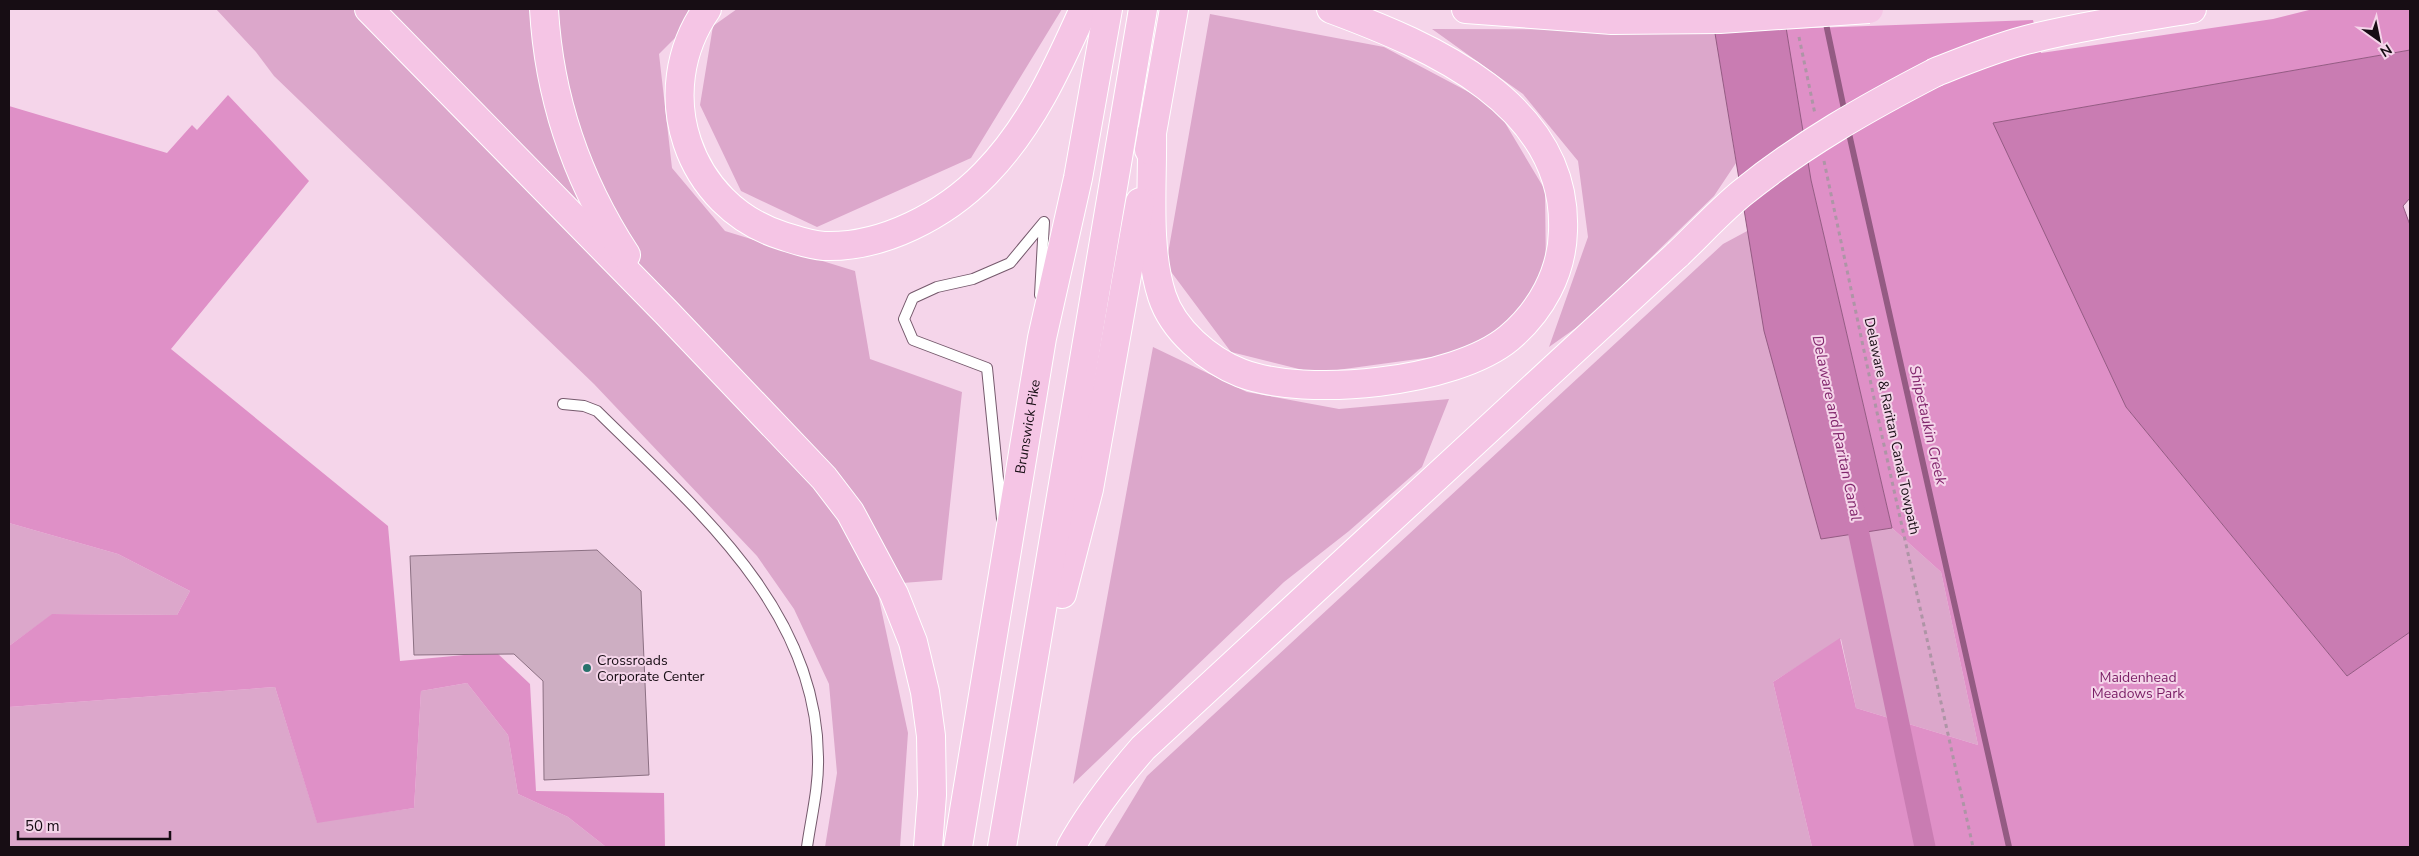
<svg xmlns="http://www.w3.org/2000/svg" width="2419" height="856" font-family="'Nunito Sans',sans-serif">
	<rect width="100%" height="100%" fill="#f5d5ea"/>
	<!-- green -->
	<path fill="#dca7cb" d="M216,9h488l-45,45 13,114 53,63 130,40 15,88 92,33 -20,188 -66,5 32,148 -8,114h-75l12,-74 -8,-89 -35,-75 -37,-53 -163,-172 -320,-308 -18,-24z
		M737,9h325l-91,149 -154,69 -76,-36 -41,-86 13,-79z
		M1210,14l174,33 111,59 50,84 1,84 -43,59 -56,22 -132,18 -84,-21 -65,-87z
		M1432,29l283,1 21,133 -22,33 -127,124 -38,27 39,-110 -10,-76 -55,-67z
		M1749,230l72,308 71,-10 49,44 37,173 -122,-37 -15,-69 -68,43 39,165h-708l43,-71 576,-532z
		M1153,347l94,45 92,17 110,-10 -27,68 -73,64 -65,51 -211,202z
		M9,523l109,31 72,37 -13,24 -124,-1 -44,32z
		M467,683l41,52 10,59 50,23 38,30h-597v-140l266,-20 42,135 97,-14 7,-117z"/>
	<!-- forest -->
	<path fill="#df90c7" d="M2313,9h97v41l-416,73 132,284 221,269 63,-44v215h-598l-39,-165 67,-44 16,70 122,37 -37,-173 -49,-44 -81,-348 -25,-151 247,-9 8,33 232,-34z
		M228,95l81,86 -138,168 217,177 12,135 96,-9 34,32 6,107 128,2 1,54h-59l-38,-30 -50,-23 -10,-59 -41,-52 -46,8 -7,117 -97,15 -42,-136 -266,20v-61l43,-32 125,1 13,-24 -72,-37 -109,-31v-417l158,47 25,-28 5,5z"/>
	<!-- water -->
	<path fill="#c97cb2" stroke="#945b83" d="M1711,9h72l28,171 81,348 -71,11 -57,-208z
		M2410,50v148l-7,8 7,19v407l-63,44 -221,-269 -133,-284z"/>
	<g fill="none" stroke-linecap="round" stroke-linejoin="round">
		<!-- stream -->
		<path stroke="#945b83" stroke-width="6" d="M1825,19l20,95
			M1848,129l161,718"/>
		<!-- canal -->
		<path stroke="#c97cb2" stroke-width="21" d="M1853,506l72,341"/>
	</g>
	<!-- building -->
	<path fill="#cdaec2" stroke="#8c7083" d="M597,550l44,41 8,184 -105,5 -1,-99 -29,-27 -100,1 -4,-99z"/>
	<g fill="none" stroke-linecap="round" stroke-linejoin="round">
		<defs>
			<path id="lane" d="M563,404l21,2 13,5c97,96 220,197 221,346 1,30 -7,61 -11,90
				M1002,519l-15,-151 -74,-28 -9,-21 9,-21 24,-11 36,-8 37,-16 34,-41 -4,73"/>
			<g id="highway">
				<path d="M369,9l297,303 158,166 26,34 44,82 19,48 12,50 6,44 1,59 -4,52"/>
				<path d="M544,9c5,89 33,171 82,246"/>
				<path d="M707,9c-58,83 -20,197 76,227 13,4 27,9 41,10 59,2 121,-31 161,-72 46,-47 73,-107 99,-165"/>
				<path d="M1466,9l146,11"/>
				<path d="M1936,72c30,-12 59,-24 90,-32 55,-14 110,-22 166,-31"/>
				<path d="M1152,132c1,51 -6,115 10,164 11,34 46,64 79,77 65,25 214,10 268,-35 32,-27 53,-65 54,-107 5,-127 -132,-185 -232,-222"/>
				<path d="M1149,150l25,-141"/>
				<path d="M1062,594l27,-105 51,-287"/>
				<path id="s1" d="M958,847l84,-509 36,-160 30,-169"/>
				<path d="M1002,847l141,-838"/>
				<path d="M1071,847c20,-36 45,-68 72,-99l535,-494"/>
			</g>
		</defs>
		<!-- lane casing -->
		<use href="#lane" stroke="#75596c" stroke-width="12"/>
		<!-- highway casing -->
		<use href="#highway" stroke="#fff" stroke-width="30"/>
		<!-- path -->
		<path stroke="#ae95a6" stroke-width="3" stroke-dasharray="4 4" stroke-linecap="butt" d="M1799,37l16,77
			M1824,161l58,275 91,411"/>
		<!-- lane -->
		<use href="#lane" stroke="#fff" stroke-width="10"/>
		<!-- highway -->
		<use href="#highway" stroke="#f5c5e5" stroke-width="28"/>
		<defs>
			<path id="highway-bridge" d="M1612,20l108,-1 149,-10
				M1678,254c21,-20 41,-42 64,-61 59,-48 126,-86 194,-121"/>
		</defs>
		<!-- highway-bridge casing -->
		<use href="#highway-bridge" stroke="#fff" stroke-width="30" stroke-linecap="butt"/>
		<!-- highway-bridge -->
		<use href="#highway-bridge" stroke="#f5c5e5" stroke-width="28"/>
	</g>
	<!-- markers -->
	<circle fill="#28726c" stroke="#f5d5ea" stroke-width="2" cx="587" cy="668" r="5"/>
	<g text-anchor="middle" dominant-baseline="central" stroke-width="4" stroke-linejoin="round" paint-order="stroke">
		<!-- street labels -->
		<g font-size="14" fill="#170d14" stroke="#f5d5ea">
			<text transform="translate(1892 426) rotate(78)">Delaware &amp; Raritan Canal Towpath</text>
			<text stroke="none"><textPath href="#s1" startOffset="426">Brunswick Pike</textPath></text>
		</g>
		<!-- poi labels -->
		<g font-size="14" fill="#170d14" stroke="#f5d5ea" text-anchor="start">
			<text x="597" y="660">Crossroads<tspan x="597" dy="16">Corporate Center</tspan></text>
		</g>
		<!-- park labels -->
		<g font-size="14" fill="#791d64" stroke="#f5d5ea">
			<text x="2138" y="677">Maidenhead<tspan x="2138" dy="16">Meadows Park</tspan></text>
		</g>
		<!-- water labels -->
		<g font-size="15" font-style="italic" fill="#82276d" stroke="#f5d5ea">
			<text transform="translate(1928 425) rotate(77)">Shipetaukin Creek</text>
			<text transform="translate(1837 428) rotate(78)">Delaware and Raritan Canal</text>
		</g>
	</g>
	<!-- border -->
	<rect width="2419" height="856" fill="none" stroke="#170d14" stroke-width="20"/>
	<!-- north arrow -->
	<g transform="translate(2379 40) rotate(147)" stroke="#f5d5ea" stroke-width="4" paint-order="stroke">
	<path d="M0-4L9 19L0 12L-9 19Z" fill="#170d14"/>
	<text y="-8" font-size="14" font-weight="bold" text-anchor="middle" fill="#170d14">N</text>
	</g>
	<!-- scale -->
	<path d="M18 831v8h152v-8" fill="none" stroke="#170d14" stroke-width="2.5"/>
	<text x="25" y="831" font-size="15" fill="#170d14" stroke="#f5d5ea" stroke-width="4" paint-order="stroke">50 m</text>
</svg>
